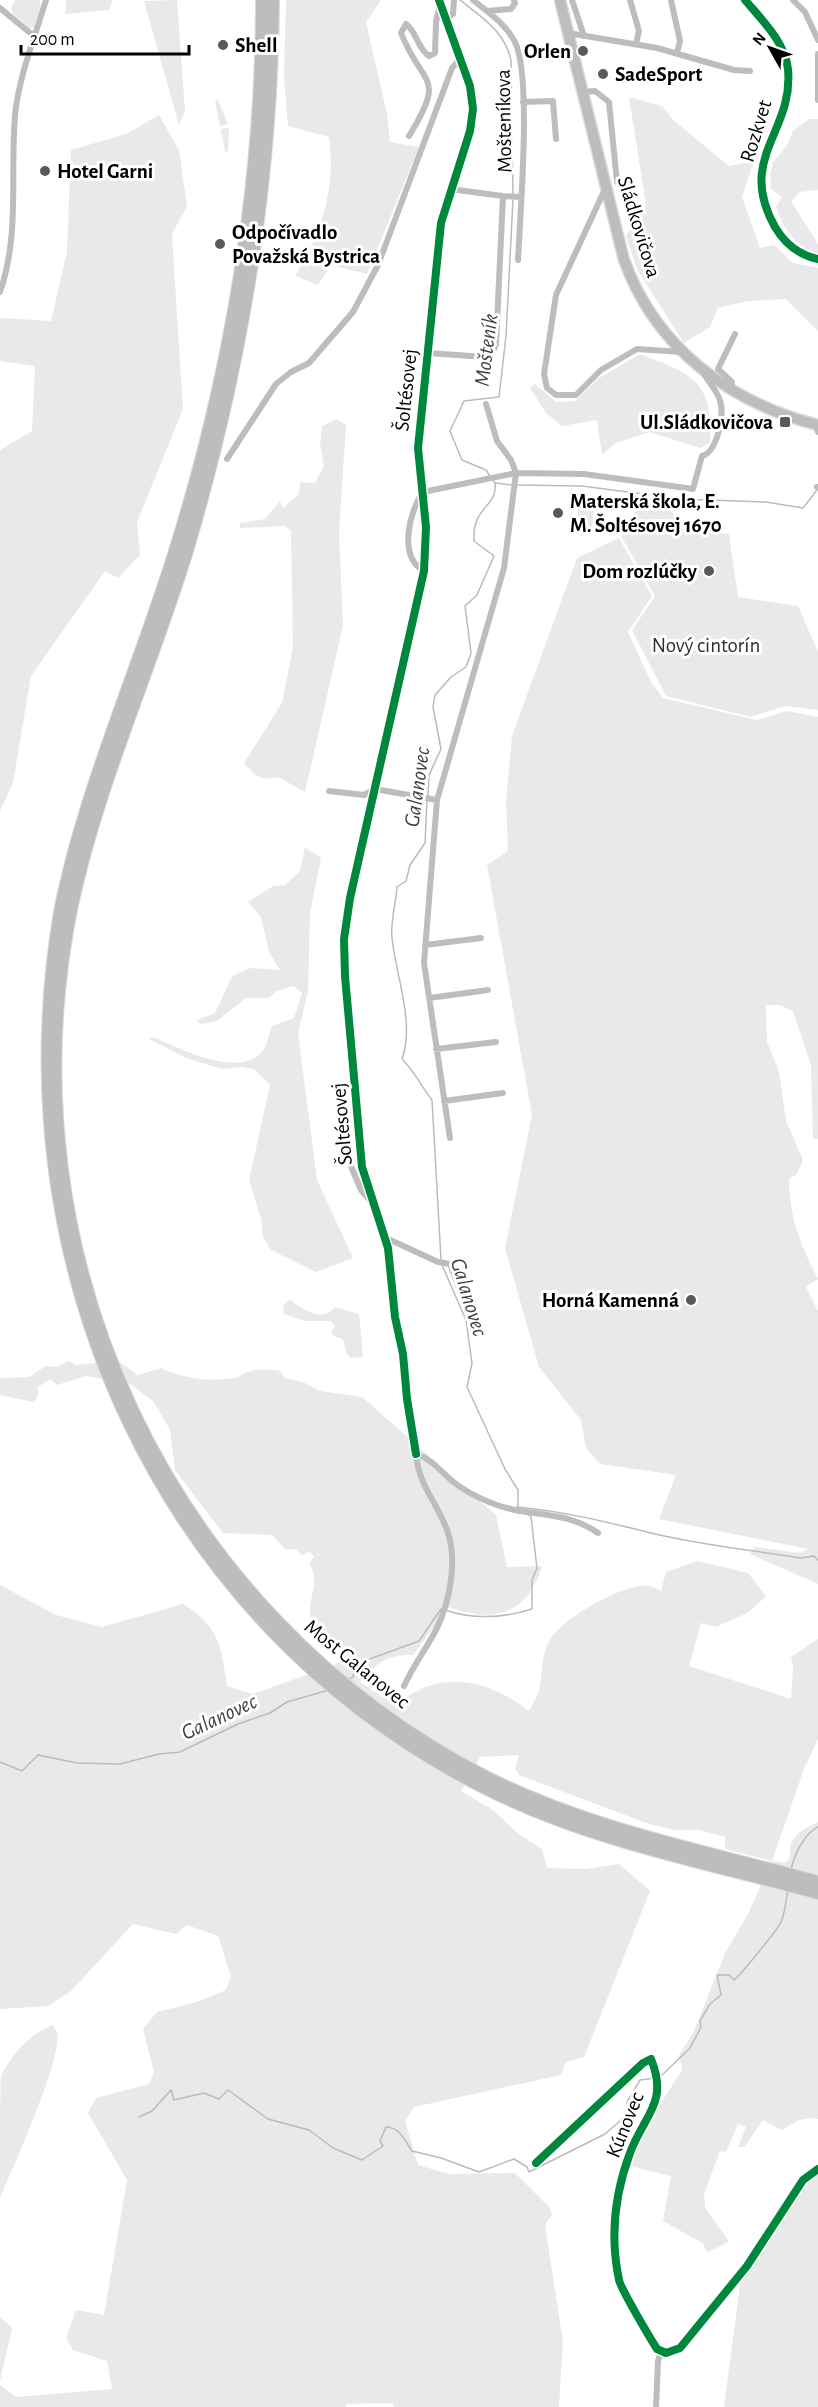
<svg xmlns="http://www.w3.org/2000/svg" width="818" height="2407" font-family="'Alegreya Sans',sans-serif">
	<rect width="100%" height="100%" fill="#fff"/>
	<!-- green -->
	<path fill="#e9e9e9" d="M15,0h24l2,6 -7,21 -5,1 -16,-14 -2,-6z
		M66,0h47l-4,10 -44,4z
		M177,0l8,111 -6,14 -35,-124z
		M286,0h95l-15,22 21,92 3,28 29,5 -52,127 -36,-9 -13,20 -23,-9c27,-41 41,-90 34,-139l-41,-11 -4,-49z
		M629,97l33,9 11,14 56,46 25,-5 -12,36 18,51 14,-3 19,18 25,5v63l-32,-32 -38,2 -30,7 -8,19 -26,16 -46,-72 -12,-35 20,-31z
		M218,100l10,24 -8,2 -5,-25z
		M159,115l20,35 8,56 -15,28 11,175 -46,113 3,33 -22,23 -13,-7 -74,105 -18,107 -13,28v-361l32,-19 3,-65 -35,-5v-43l51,3 16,-69 4,-102 55,-16z
		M809,119h9v71l-18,2 -9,9 27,43v9c-24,-7 -34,-23 -42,-46l6,-10 -11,-8 -1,-15 3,-12 13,-15 7,-16z
		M229,128l-1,23 -3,1 -4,-23z
		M640,354c53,20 74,28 70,89l-10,5 -50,-16 -34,11 -14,12 -5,-35 -35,6 -16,-13 -16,-25 5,-4 21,18 19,-1 24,-23z
		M337,419l9,6 -7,108 4,93 -38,166 -27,-15 -13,2 -11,-5 -10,-11 38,-60 11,-56 -2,-116 -6,-5 -45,2v-5l25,-4 15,-18 3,7 16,-14 1,-12 15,1 9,-17 -4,-22 2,-18z
		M579,501l16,1 -3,26 -15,-2z
		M637,507l34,4 13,19 45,4 9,63 60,9 20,46v58l-33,-4 -34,11 -85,-21 -34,-66 23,-34 -34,-60z
		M619,538l33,58 -24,36 23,50 12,16 94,22 30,-9 31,6v422h-5l-2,-74 -18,-54 -13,-6h-14l1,37 12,29 7,50 17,39 -6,14 -8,5c0,38 12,67 29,100l-12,8 12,24v273l-68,-30 5,-7 46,6 7,-4 -149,-30 17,-44 -76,-11 -14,-16 -5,-28 -42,-53 -34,-119 27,-133 -45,-250 21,-14 -2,-50 6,-65 65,-178z
		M305,847l16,11 -11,55 -2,78 -10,42 19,147 36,78 -37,14 -45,-22 -8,-13 -2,-18 -12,-39 21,-95 -16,-16 -13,-2 -19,2 -36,-11 -37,-19 4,-2c26,11 85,42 109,15 5,-7 7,-18 10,-26l22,-8 8,-25 -8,-7 -17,5 -8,7h-23l-29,23 -17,3 -3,-4 18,-7 17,-37 18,-8 30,2 -11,-18 -8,-35 -13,-15 25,-16 12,-1 15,-14z
		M290,1300c14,10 32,23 45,7l24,7 4,43 -12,1 -4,-3 -4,-16 -10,-3 -2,-4 4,-5 -4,-6h-27l-20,-7 -1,-9z
		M69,1361l7,4 42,-4 20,14 23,-7c22,11 50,14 74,10 5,-1 8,-5 13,-6 11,-4 21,-3 32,-1l5,7 18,4 17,9 42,6 134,118 11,52 35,-1c-14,48 -48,58 -93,41l-36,48c-27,0 -35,7 -53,27l33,22c13,-6 28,-17 42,-20 34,-8 67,6 94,27 4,-8 10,-17 11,-25 3,-18 1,-34 12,-49 13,-20 73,-54 96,-51 4,0 9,3 13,5l5,-19 32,-11 50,12 18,23 -17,16 -33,15 -15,-4 -12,43 102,33 2,-32 -2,-10 27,-18v100l-14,30 -32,92 14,2c4,-6 4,-6 4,-13 1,-16 16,-22 28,-28v297c-15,-3 -23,3 -36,11l-19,-10 -19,27h-6l8,-20 -8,-3 -12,28 -6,-1 -16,43 1,13 24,35 -21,10 -6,-9 -39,-22 8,-45 -49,-12 60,-94 -3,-15 14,-22 33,-82 22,-37 24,-53 -47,-12v-12l-26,-7h-25l-25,-6 -130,-49 -4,-6 4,-14 -39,2 -19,34 32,19 24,23 25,16 5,19 39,1 33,-5 31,27 -66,166 -18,5 -5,13 -147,32 -9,14 13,44 31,9 66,-1 35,35 2,7 -7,10 18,117 -4,65h-165l-2,-4 -46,1v3h-346v-22l16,12 96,-8 -5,-28 -34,-11 -7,-12 10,-28 28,5 23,-135 -39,-67 8,-15 53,-14 5,-12 -11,-43 14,-17 40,-10 29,-12 5,-14 -13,-40 -31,-11 -11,9 -43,-10 -63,68 -22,14 -48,3v-424l56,30 46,12 81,-23c37,23 38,42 44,82l26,8 89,-32 3,-16 -21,-7 -11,-8c-1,-7 -4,-14 -3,-20 0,-19 10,-29 -1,-48l5,-6 -4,-5 -9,3 -5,-6 -10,1 -14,-15 -49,-2 -48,-63 -5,-40 -16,-28 -22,-17 -46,-9 -29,9 -7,-6 -12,8v9l-4,6 -34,-7v-17l29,-1 17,-11 10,1z
		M53,2025c1,3 3,5 4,8 6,24 -45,137 -57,165 0,-20 0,-110 1,-122 10,-21 30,-43 52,-51z
		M818,2172v235h-94l16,-122 39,-66z
		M0,2317l12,11 -12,53z"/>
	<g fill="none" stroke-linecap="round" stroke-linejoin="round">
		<!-- stream -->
		<path stroke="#bbb" stroke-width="1.5" d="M460,0c23,18 44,31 51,60l2,135
			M490,476l-4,-6 -24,-10 -12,-29 14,-30 35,-4 7,-61 7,-136
			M493,480l2,3 18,2
			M518,485l64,1 99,13 85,3 37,6 14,-18
			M428,796l1,-21 12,-26 -8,-42 2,-12 16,-18 15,-10 5,-14 -6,-47 12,-11 17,-39 -20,-15c-2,-36 24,-33 21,-58
			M427,800l-2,43 -15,22 -4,16 -9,6c-1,16 -7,36 -5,51 4,39 23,84 10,121 14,14 18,26 30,41l9,160
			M442,1265l24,55 6,43 -5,24 38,82 13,21v18
			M517,1507c45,4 90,15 134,26 49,12 100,17 149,25l14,-2 4,4
			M445,1610c29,10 58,8 87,-1v-29l5,-12 -6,-51 -4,-3
			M349,1679l4,-2 3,-13 63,-23 22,-32
			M0,1762l22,9 16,-16 39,8 43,1 39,-10 21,-2 58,-28 32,-11 17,-11 42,-12
			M791,1870c3,-15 13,-36 27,-43
			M659,2078l31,-30 11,-21 -1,-6 10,-17 11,-9 -4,-20h12l5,5c4,-2 45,-52 47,-58 4,-9 5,-22 7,-32
			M139,2117l13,-6 19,-21 3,10 30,-7 15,6 9,-9 40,29 41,11 24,18 29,12 21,-14 -3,-5 6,-14c14,0 19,14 26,24l29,7 38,14 35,-13 13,8 2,5 76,-38 23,-20 -1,-12 13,-22 15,-2"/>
		<defs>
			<path id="primary" d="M560,0l64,260c32,88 106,143 194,165"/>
			<path id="highway" d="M262,0c0,186 -32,377 -88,554 -37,119 -90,236 -114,358 -60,353 100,711 423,875 106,54 222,75 335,106
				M273,0c-1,186 -33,373 -86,551 -36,118 -89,233 -115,354 -72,349 96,709 414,872 105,53 220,74 332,105"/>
		</defs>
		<!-- primary casing -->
		<use href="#primary" stroke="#dbdbdb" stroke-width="13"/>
		<!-- highway casing -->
		<use href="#highway" stroke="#dbdbdb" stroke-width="14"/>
		<!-- street -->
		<path stroke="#bdbdbd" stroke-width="6" d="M473,0c16,13 32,23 42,42 17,35 5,173 3,218
			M572,0l12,36
			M630,0l9,31 -3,13
			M671,0l9,41 -3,12
			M745,0c17,20 40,42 43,69 6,64 -52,88 -13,158 10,17 24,28 43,32
			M793,0l12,12 13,28
			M0,8l35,29
			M487,11l24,-2 4,-6 -1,-3
			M446,19l7,-5 1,-14
			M568,33l89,15 77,22 16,1
			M818,54v46
			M583,92l12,-1 14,11 8,80
			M523,102l30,-1 3,38
			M409,136c38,-62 14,-48 -8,-103l5,-9c11,8 11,24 23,32l6,-3 1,-31 4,-17
			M605,189l-49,106 -12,79 3,14 9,7h20l25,-25 36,-21 44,3
			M503,196l18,1
			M0,292c20,-57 10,-118 15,-177 4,-39 20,-78 31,-115
			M428,353l57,4 7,-3 4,-10 7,-148 -53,-7
			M730,390l2,-8 -14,-13 17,-35
			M815,424l3,8
			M227,459l49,-75 15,-12 18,-9 44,-51 25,-47 74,-197 8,-9
			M817,487h1
			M424,571c-26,-14 -15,-59 -1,-79l93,-19 68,1 109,15 9,-33c15,-4 23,-41 18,-55 -2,-10 -13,-20 -17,-29
			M329,791l35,4 11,-6 62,11
			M425,945l56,-7
			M429,998l59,-8
			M436,1049l60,-7
			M444,1101l59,-8
			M346,1119l-1,33 16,38 13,15
			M450,1138l-26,-175 13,-163 67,-232 12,-95 -5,-13 -14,-19 -11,-37
			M384,1237l54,25 12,2 17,45
			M416,1454l-9,-55 -4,-45 -8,-37 -7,-69 -26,-81 -17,-191 -1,-37 6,-41 74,-327 2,-44 -8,-79 23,-225 29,-92 3,-22 -3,-23 -31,-86
			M404,1686c9,-20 22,-37 32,-56 14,-28 22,-70 11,-100 -11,-30 -28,-43 -31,-76 16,5 24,17 36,27 10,8 25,16 37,21 39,17 73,6 109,31
			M536,2163l107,-100 8,-4c18,44 -7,56 -21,94 -15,40 -20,84 -11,127 2,9 31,58 38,69l9,4 14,-5 9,-11 58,-71 56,-86 15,-11
			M656,2407l2,-46 3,-9"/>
		<!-- primary -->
		<use href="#primary" stroke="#bdbdbd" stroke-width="10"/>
		<!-- highway -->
		<use href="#highway" stroke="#bdbdbd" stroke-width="12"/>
		<defs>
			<path id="cycleway" d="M745,0c17,20 40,42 43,69 6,64 -52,88 -13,158 10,17 24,28 43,32
				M416,1454l-9,-55 -4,-45 -8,-37 -7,-69 -26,-81 -17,-191 -1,-37 6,-41 74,-327 2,-44 -8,-79 23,-225 29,-92 3,-22 -3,-23 -31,-86
				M536,2163l107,-100 8,-4c18,44 -7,56 -21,94 -15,40 -20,84 -11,127 2,9 31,58 38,69l9,4 14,-5 9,-11 58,-71 56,-86 15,-11"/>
		</defs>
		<!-- cycleway casing -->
		<use href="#cycleway" stroke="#fff" stroke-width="11"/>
		<!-- cycleway -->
		<use href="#cycleway" stroke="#00873e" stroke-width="8"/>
	</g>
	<!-- markers -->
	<g fill="#595959" stroke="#fff" stroke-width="2">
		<circle cx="223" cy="45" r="6"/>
		<circle cx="583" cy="51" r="6"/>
		<circle cx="603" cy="74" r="6"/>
		<circle cx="45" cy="171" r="6"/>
		<circle cx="220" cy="244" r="6"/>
		<rect x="779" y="416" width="12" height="12" rx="3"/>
		<circle cx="558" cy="513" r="6"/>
		<circle cx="709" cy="571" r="6"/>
		<circle cx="691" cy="1300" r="6"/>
	</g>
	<g text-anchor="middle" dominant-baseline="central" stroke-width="6" stroke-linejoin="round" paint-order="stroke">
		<!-- poi labels -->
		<g font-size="21" font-weight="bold" fill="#000" stroke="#fff" text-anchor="start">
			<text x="235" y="45">Shell</text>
			<text x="571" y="51" text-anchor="end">Orlen</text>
			<text x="615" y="74">SadeSport</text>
			<text x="57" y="171">Hotel Garni</text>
			<text x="232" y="232">Odpočívadlo<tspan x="232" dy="24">Považská Bystrica</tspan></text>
			<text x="773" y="422" text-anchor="end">Ul.Sládkovičova</text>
			<text x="570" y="501">Materská škola, E.<tspan x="570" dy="24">M. Šoltésovej 1670</tspan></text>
			<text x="697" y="571" text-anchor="end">Dom rozlúčky</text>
			<text x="679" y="1300" text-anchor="end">Horná Kamenná</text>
		</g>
		<!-- street labels -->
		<g font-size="21" fill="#000" stroke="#fff">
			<text transform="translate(504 121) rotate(-91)">Mošteníkova</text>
			<text transform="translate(756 131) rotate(-73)">Rozkvet</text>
			<text transform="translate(639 227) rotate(73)">Sládkovičova</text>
			<text transform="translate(406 390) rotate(-84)">Šoltésovej</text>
			<text transform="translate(342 1124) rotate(-95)">Šoltésovej</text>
			<text transform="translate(357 1664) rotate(39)">Most Galanovec</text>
			<text transform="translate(625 2125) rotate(-68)">Kúnovec</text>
		</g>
		<!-- park labels -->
		<g font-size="21" fill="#2e2e2e" stroke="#fff">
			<text x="706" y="645">Nový cintorín</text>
		</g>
		<!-- water labels -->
		<g font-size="22" font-style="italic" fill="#3f3f3f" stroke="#fff">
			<text transform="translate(486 350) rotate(-83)">Mošteník</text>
			<text transform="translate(417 787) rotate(-82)">Galanovec</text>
			<text transform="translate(469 1297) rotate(73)">Galanovec</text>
			<text transform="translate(219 1717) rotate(-25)">Galanovec</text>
		</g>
	</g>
	<!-- north arrow -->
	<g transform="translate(770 48) rotate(310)" stroke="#ffffff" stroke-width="4.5" paint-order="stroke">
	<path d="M0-4.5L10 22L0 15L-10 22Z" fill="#000000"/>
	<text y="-9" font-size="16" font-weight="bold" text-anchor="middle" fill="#000000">N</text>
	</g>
	<!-- scale -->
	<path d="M21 45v9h168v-9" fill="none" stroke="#000000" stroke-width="3"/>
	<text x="30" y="45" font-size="18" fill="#000000" stroke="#ffffff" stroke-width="4.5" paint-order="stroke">200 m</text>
</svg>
